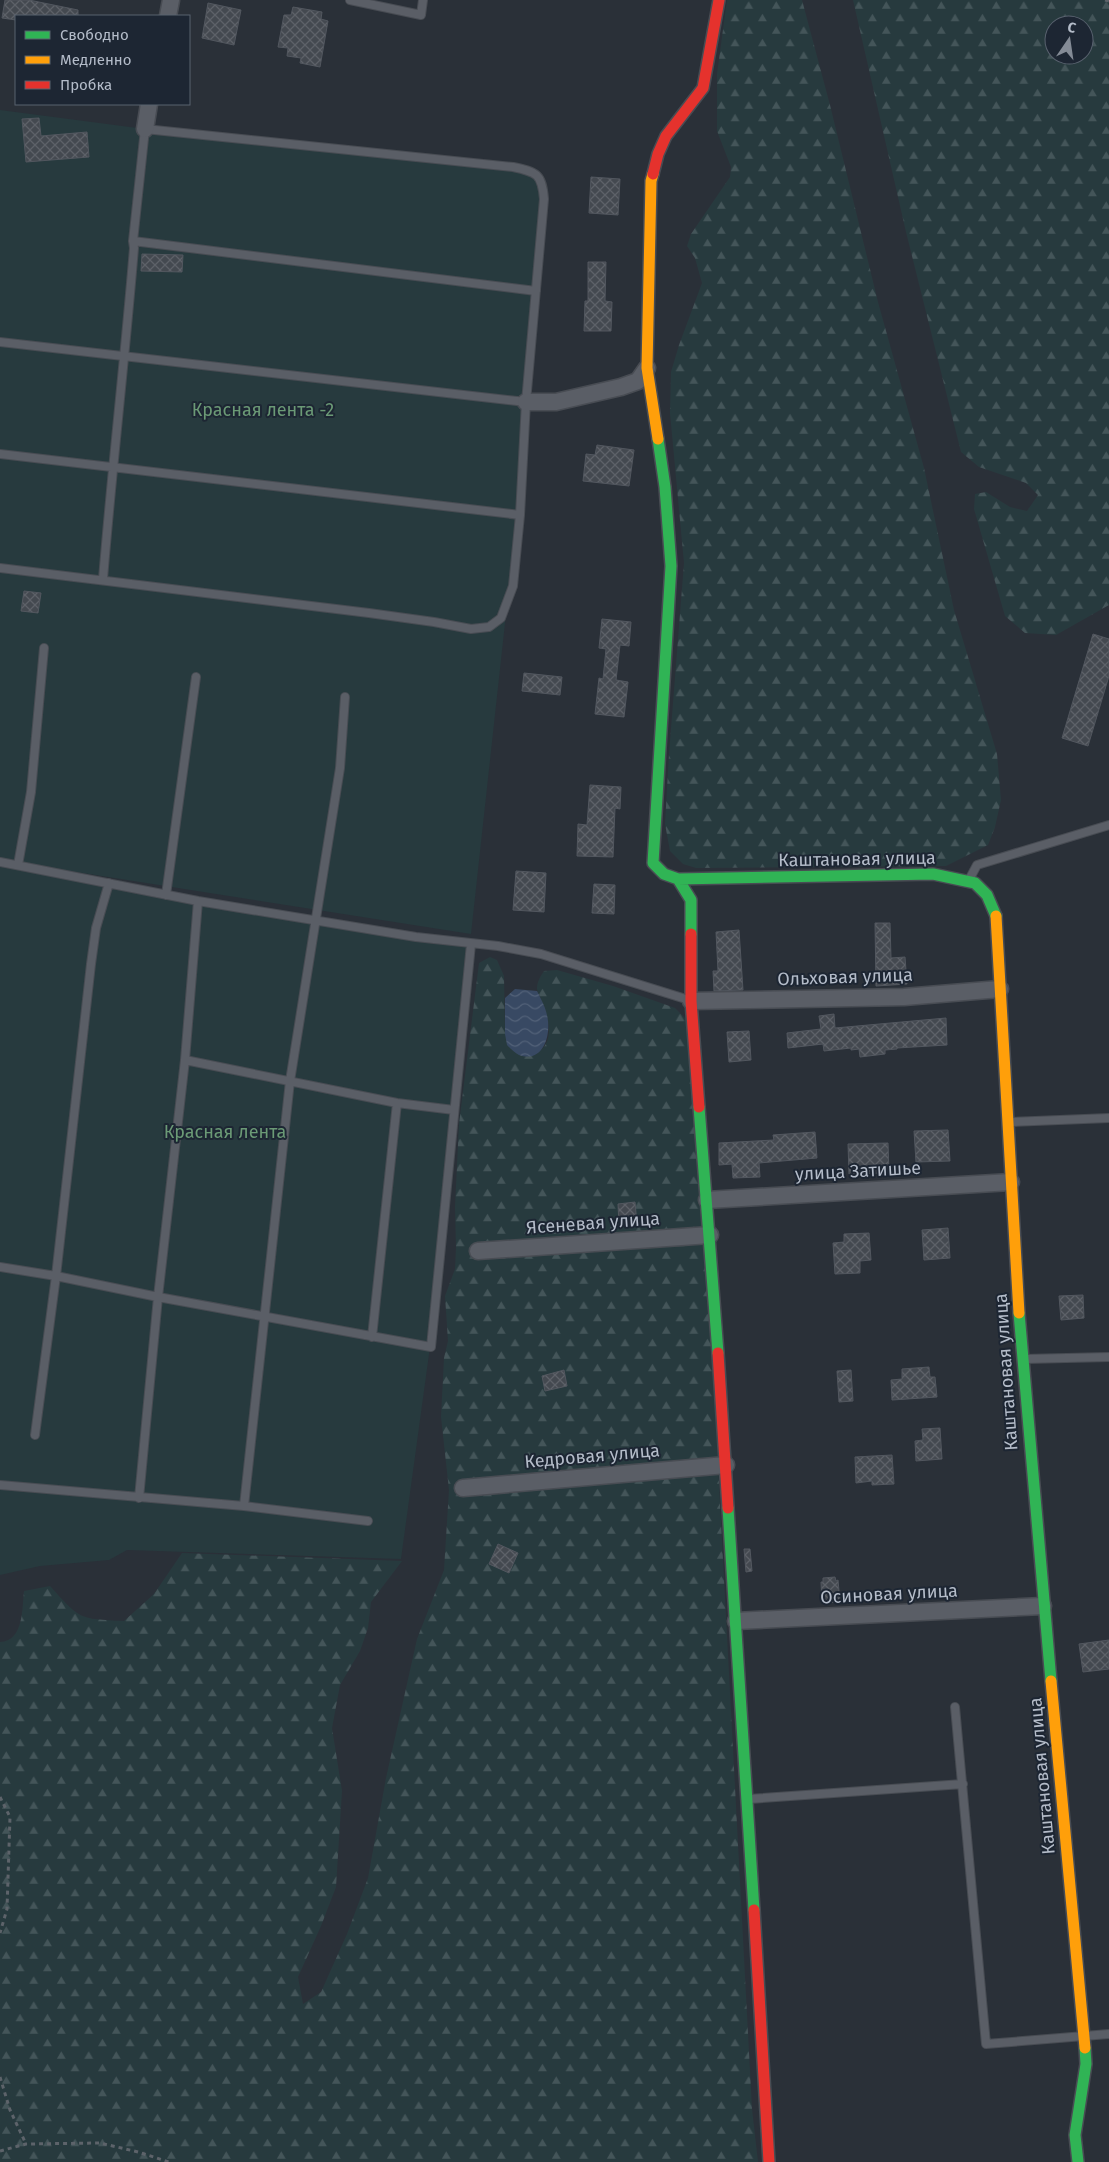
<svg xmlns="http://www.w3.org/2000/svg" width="1109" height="2162" font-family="'Fira Sans',sans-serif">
	<defs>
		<pattern id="forest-firs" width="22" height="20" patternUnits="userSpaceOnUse" patternTransform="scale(1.25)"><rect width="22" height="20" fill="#273a3e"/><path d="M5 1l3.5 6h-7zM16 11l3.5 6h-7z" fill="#445559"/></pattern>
		<pattern id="water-waves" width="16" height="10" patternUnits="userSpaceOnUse" patternTransform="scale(1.25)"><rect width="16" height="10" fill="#384963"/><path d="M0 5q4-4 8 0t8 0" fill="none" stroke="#526178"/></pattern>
		<pattern id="building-cross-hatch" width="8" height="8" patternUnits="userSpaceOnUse" patternTransform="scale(1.25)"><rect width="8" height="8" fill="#444950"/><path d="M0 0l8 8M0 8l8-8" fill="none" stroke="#5d6168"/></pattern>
	</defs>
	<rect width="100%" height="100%" fill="#2a3038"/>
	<!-- forest -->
	<path fill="url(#forest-firs)" fill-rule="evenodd" d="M727,0h75l28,105 48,197 46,166 30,142 43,144 4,46 -6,27 -7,18 -42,21 -250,2 -13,-4 -13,-13 -5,-27 4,-70 15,-191 -14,-150 1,-41 8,-27 23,-62 -7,-25 -8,-12 4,-12 39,-57 1,-10 -14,-36v-57z
		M853,0h256v605l-53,30 -31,-2 -20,-17 -31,-107 1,-15 11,-2 24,15 17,4 11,-16 -12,-12 -47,-16 -18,-15 -55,-220zM1054,25h30v30h-30z
		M490,957l7,3 7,16 1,57 15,22c33,2 33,-26 23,-51 -2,-5 -5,-10 -6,-15 0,-7 3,-12 7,-18l13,-1 56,16 62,22 12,12 20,237 45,852 6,53h-758v-520c24,-1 22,-34 24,-51l26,-5c30,33 28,33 74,35l30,-27 28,-41 220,8 -31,41 -3,26 -8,23 -20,34 -8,43 10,63 -6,96 -15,39 -23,51 5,27 18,-12 26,-58 21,-56 18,-100 31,-139 27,-69 5,-80 -8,-73 3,-59 4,-17 -3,-45 10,-27 1,-21 -1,-41 4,-83 20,-161z"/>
	<!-- garden -->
	<path fill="#273a3e" d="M0,110l145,19 368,38 29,14 -22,334 -13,90 -36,329 -471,-74z
		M0,866l470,78 -40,403 -29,212 -274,-9 -18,10 -69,6 -40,9z"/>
	<!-- water -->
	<path fill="url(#water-waves)" d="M515,989l22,2c5,10 10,19 11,30 2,17 -6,42 -29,34 -4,-2 -9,-7 -12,-10l-2,-11v-36z"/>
	<!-- building -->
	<path fill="url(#building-cross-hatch)" stroke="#52575f" d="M5,0h24l49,10v6h-62v4l-14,-2z
		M208,3l33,7 -7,35 -32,-7z
		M293,7l29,5 -1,7 7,2 -8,46 -20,-4 1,-5 -14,-2 1,-8 -10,-1 6,-32h7z
		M39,118l2,18 46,-4 2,25 -63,5 -4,-43z
		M591,177l29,2 -2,36 -29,-2z
		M142,254l41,1 -1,17 -41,-1z
		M588,262h18l-1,39 7,1 -1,29h-27l1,-30h3z
		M597,445l37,5 -5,36 -46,-5 3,-27 9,1z
		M24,591l17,2 -3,20 -17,-2z
		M602,619l29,3 -2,24 -9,-1 -4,35 12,2 -4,35 -29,-3 4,-36 4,1 3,-30 -7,-1z
		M1093,634l16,5v37l-21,70 -26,-8z
		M524,673l38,4 -2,18 -38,-4z
		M590,785l31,2 -1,22 -5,-1 -2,49 -36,-1 1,-32 9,1z
		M516,871l30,2 -2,39 -31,-2z
		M594,884l21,1 -1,29 -22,-1z
		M875,923h15l1,35 14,-1 2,27 -31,2z
		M739,930l4,60 -29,1 -1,-20h5l-2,-39z
		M834,1014l1,14 111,-10 1,27 -50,3v1l-12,1v4l-25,3 -1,-8 -8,1v-2l-27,3 -1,-7 -35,4 -1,-15 34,-4 -2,-13z
		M749,1031l2,29 -22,2 -2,-30z
		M948,1130l2,31 -34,1 -2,-31z
		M815,1132l2,26 -58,5 1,14 -27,1 -1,-14 -13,1v-22l55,-3 -1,-5z
		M888,1143l1,30 -40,1 -1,-30z
		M635,1202l2,22 -18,1 -1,-21z
		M948,1228l2,30 -26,2 -2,-30z
		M869,1233l2,27 -11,1v12l-25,1 -2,-31 11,-1v-8z
		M1083,1295l1,23 -23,2 -2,-24z
		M929,1367l1,10h5l2,20 -45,3 -1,-20 11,-1v-10z
		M564,1370l3,16 -22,5 -3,-15z
		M851,1370l2,31 -14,1 -2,-31z
		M940,1428l2,31 -26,2 -1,-20 8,-1 -1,-11z
		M892,1455l2,29 -22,1v-4l-16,2 -1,-26z
		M498,1544l20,9 -9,20 -20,-9z
		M744,1549h6l2,22 -6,1z
		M835,1577l1,4 2,-1 2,22 -18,1 -1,-21h2v-4z
		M1109,1640v29l-26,3 -4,-28z"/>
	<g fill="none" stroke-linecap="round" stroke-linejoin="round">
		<defs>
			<path id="lane" d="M350,0l71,15 2,-15
				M133,241l403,50
				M0,342l526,60
				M0,454l520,61
				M0,568l369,45 65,9 37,7 18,-2 12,-9 12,-32 7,-71 6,-113 18,-203c-2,-25 -7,-27 -31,-32l-368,-38 -12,112 1,7c-9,110 -22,221 -31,331
				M0,862l198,39 218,36 82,9 43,8 148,46
				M18,865l13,-73 13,-144
				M970,878l7,-13 132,-40
				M166,895l30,-218
				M185,1060l212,43 57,7
				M1010,1122l99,-4
				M0,1267l56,9 102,21 273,50 40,-403
				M372,1337l25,-234
				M1024,1359l85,-2
				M35,1435l21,-159 35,-312 5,-36 13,-45
				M0,1485l244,21 124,15
				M139,1498l19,-201 27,-237 13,-159
				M244,1506l46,-425 50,-313 5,-71
				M955,1707l31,337 123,-10
				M749,1799l214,-15"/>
			<path id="street" d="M168,16l3,-16
				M145,129l4,-25
				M526,402h30l65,-15 17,-6 9,-13
				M691,1001l213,-4 96,-8
				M707,1200l304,-18
				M478,1251l232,-16
				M463,1488l263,-23
				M736,1621l307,-15"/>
			<path id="fast" d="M658,439l7,48 6,79 -18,297 11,11 14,5 13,21v34
				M678,879l255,-5 42,9 12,12 9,21
				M699,1107l19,246
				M1019,1313l32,368
				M728,1508l26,402
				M1078,2162l-3,-27 11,-71 -1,-16"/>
			<path id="slow" d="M653,174l-2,7 -4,187 11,71
				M996,916l23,397
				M1051,1681l34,367"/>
			<path id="jam" d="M653,174l5,-20 8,-18 37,-48 16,-88
				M691,934v67l8,106
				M718,1353l10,155
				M754,1910l15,252"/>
		</defs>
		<!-- lane casing -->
		<use href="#lane" stroke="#484c53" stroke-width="10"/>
		<!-- street casing -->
		<use href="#street" stroke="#484c53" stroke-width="19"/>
		<!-- fast casing -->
		<use href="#fast" stroke="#484c53" stroke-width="14"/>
		<!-- slow casing -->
		<use href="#slow" stroke="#484c53" stroke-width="14"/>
		<!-- jam casing -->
		<use href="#jam" stroke="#484c53" stroke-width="14"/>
		<!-- path -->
		<path stroke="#5d636a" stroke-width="3" stroke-dasharray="4 4" stroke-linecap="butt" d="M1105,0l4,1
			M0,1797l10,20 -3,92 -7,24
			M0,2077l10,33 16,34
			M0,2151l26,-7 74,-1 38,9 31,10"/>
		<!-- lane -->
		<use href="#lane" stroke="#5a5e66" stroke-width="8"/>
		<!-- street -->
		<use href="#street" stroke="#5a5e66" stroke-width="16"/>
		<!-- fast -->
		<use href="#fast" stroke="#30b455" stroke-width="11"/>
		<!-- slow -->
		<use href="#slow" stroke="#ff9f0a" stroke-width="11"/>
		<!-- jam -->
		<use href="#jam" stroke="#e5322d" stroke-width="11"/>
	</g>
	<g text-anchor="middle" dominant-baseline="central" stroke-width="4" stroke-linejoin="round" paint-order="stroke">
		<!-- park labels -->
		<g font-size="18" fill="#6b9a76" stroke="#1d2633">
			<text x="263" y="410">Красная лента -2</text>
			<text x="225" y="1132">Красная лента</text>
		</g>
		<!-- street labels -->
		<g font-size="18" fill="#b4bcc9" stroke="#1d2633">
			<text transform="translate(857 859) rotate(-1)">Каштановая улица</text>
			<text transform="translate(845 977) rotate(-2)">Ольховая улица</text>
			<text transform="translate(858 1171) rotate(-3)">улица Затишье</text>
			<text transform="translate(593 1223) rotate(-4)">Ясеневая улица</text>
			<text transform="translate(1006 1372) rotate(-94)">Каштановая улица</text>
			<text transform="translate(592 1456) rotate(-5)">Кедровая улица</text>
			<text transform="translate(889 1594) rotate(-3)">Осиновая улица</text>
			<text transform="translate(1042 1776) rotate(-95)">Каштановая улица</text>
		</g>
	</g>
	<!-- legend -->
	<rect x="15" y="15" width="175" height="90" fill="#1d2633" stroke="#59626f"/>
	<rect x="25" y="31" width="25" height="8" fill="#30b455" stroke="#59626f"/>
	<text x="60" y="40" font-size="15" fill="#b4bcc9">Свободно</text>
	<rect x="25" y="56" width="25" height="8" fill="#ff9f0a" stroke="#59626f"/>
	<text x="60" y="65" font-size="15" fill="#b4bcc9">Медленно</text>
	<rect x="25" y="81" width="25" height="8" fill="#e5322d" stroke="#59626f"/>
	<text x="60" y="90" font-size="15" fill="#b4bcc9">Пробка</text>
	<!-- north arrow -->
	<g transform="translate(1069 40) rotate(13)"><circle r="24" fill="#1d2633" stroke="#59626f"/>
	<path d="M0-4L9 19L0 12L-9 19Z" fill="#848b96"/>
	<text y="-8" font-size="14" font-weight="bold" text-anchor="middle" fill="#b4bcc9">С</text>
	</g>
</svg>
